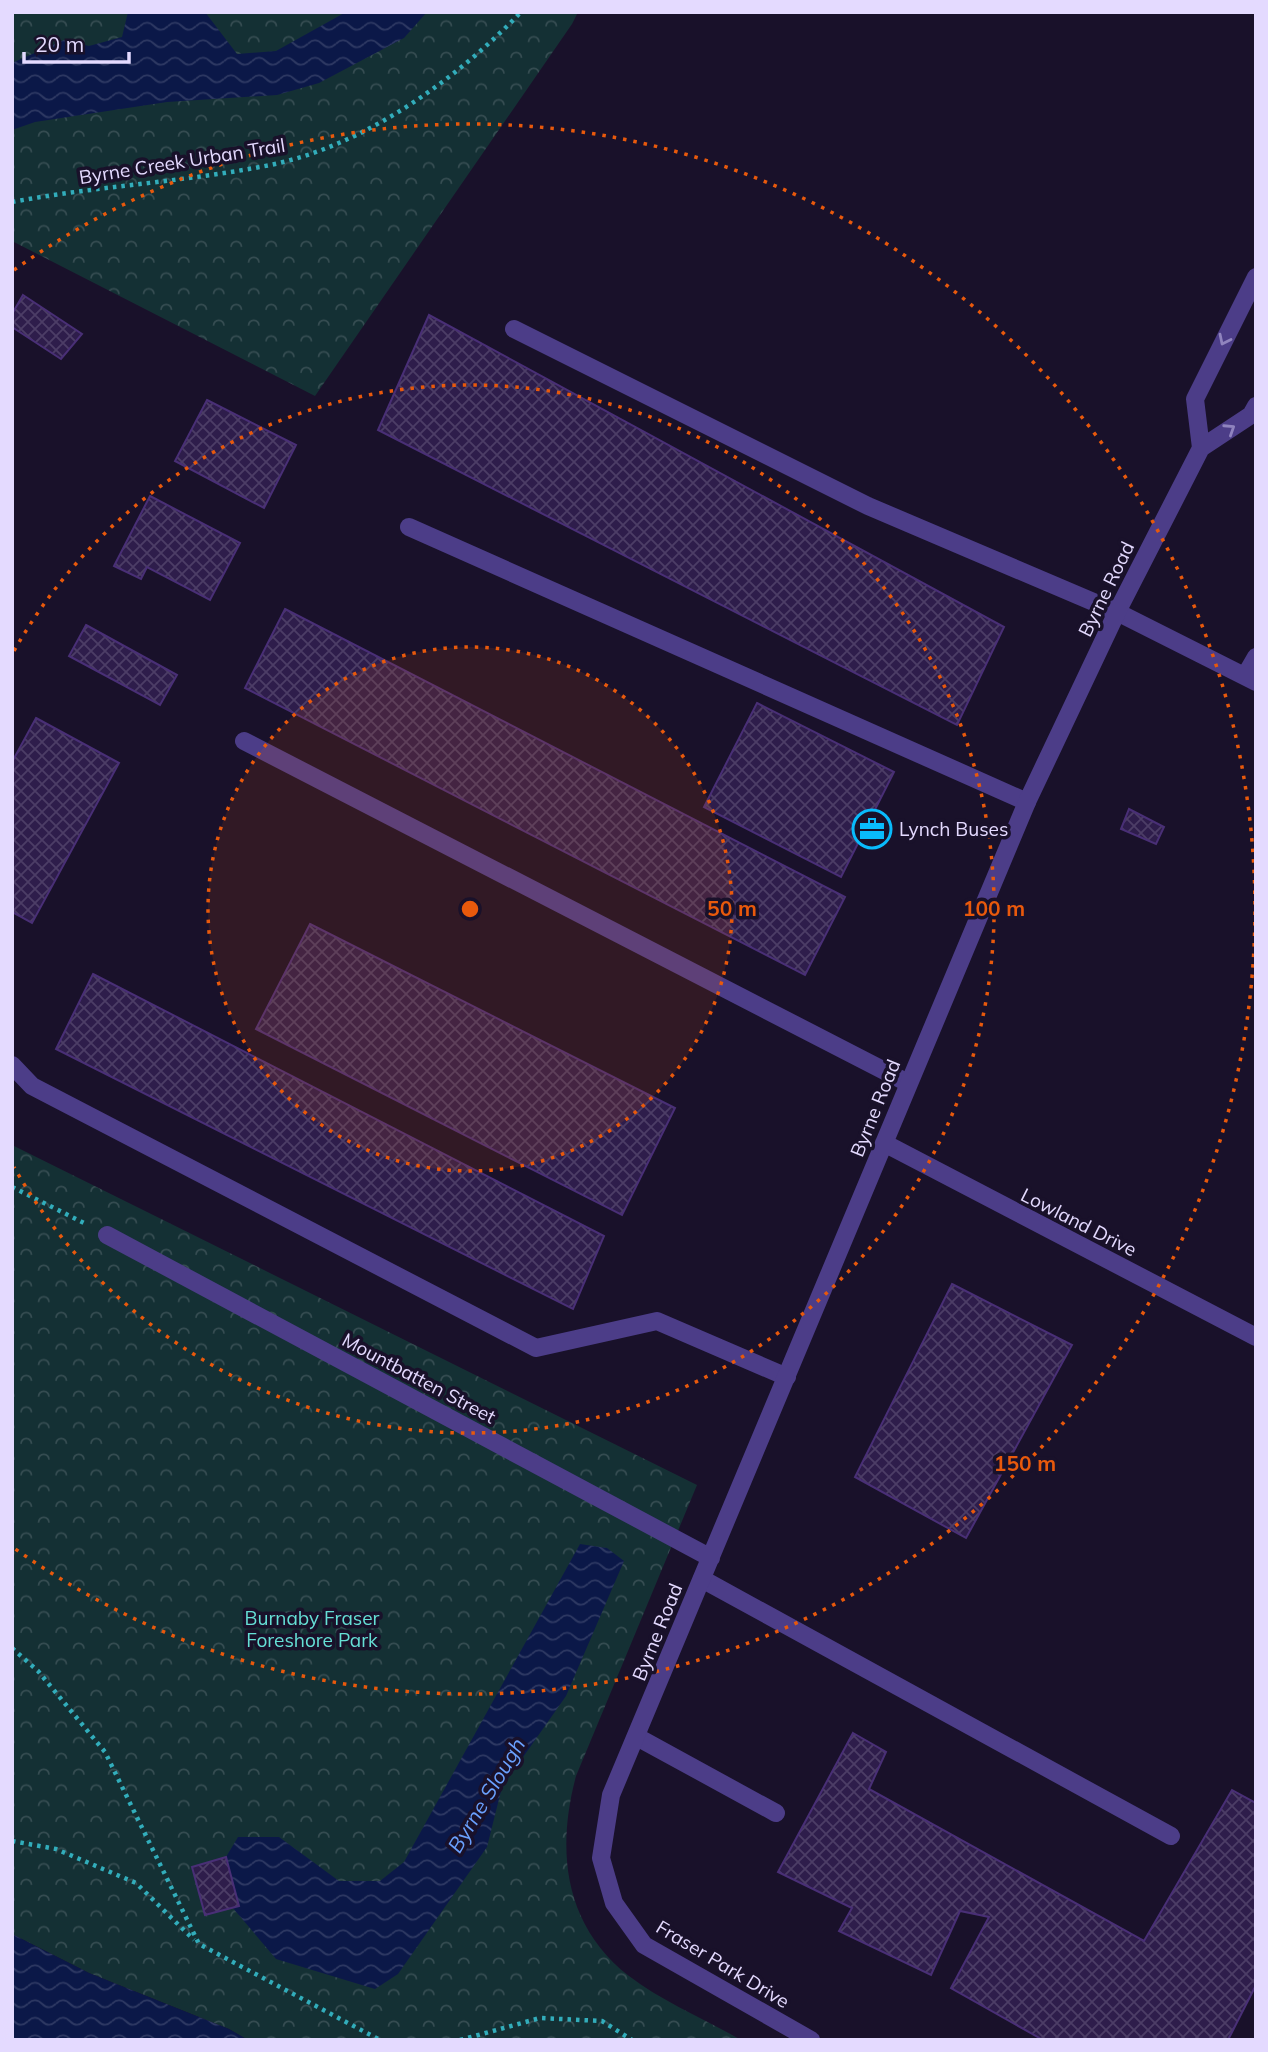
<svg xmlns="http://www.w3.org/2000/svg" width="1268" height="2052" font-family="Mulish,sans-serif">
	<defs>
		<pattern id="park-crowns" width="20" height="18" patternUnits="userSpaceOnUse" patternTransform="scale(1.75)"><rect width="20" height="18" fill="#143034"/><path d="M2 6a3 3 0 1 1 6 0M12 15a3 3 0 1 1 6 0" fill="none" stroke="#364d52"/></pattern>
		<pattern id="water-waves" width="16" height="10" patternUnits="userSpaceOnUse" patternTransform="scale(1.75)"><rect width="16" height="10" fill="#0b1848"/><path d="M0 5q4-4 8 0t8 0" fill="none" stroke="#2e3963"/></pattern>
		<pattern id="building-cross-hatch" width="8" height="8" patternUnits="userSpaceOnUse" patternTransform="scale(1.75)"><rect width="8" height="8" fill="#2e1d4b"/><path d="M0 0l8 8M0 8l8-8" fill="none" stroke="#4c3d66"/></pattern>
	</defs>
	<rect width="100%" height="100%" fill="#19112a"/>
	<!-- park -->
	<path fill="url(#park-crowns)" d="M12,12h566l-6,12 -257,372 -303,-155z
		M12,1145l685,340 -121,291c-20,75 -12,149 53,200 34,26 76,43 112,64h-493l-19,-11 -140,-56 -77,-39z"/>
	<!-- water -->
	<path fill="url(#water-waves)" d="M128,12h77l32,42 39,-3 70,-39h81l-23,26 -85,45 -42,12 -110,7 -132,20 -23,8v-67l52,-23 25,6 33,-9z
		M580,1544l27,4 17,13 -58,135 -64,91 -15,60 -89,127 -23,15 -99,-30 -44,-52 7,-2 -13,-48 12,-20h41l60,44h41l24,-19z
		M12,1934l77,39 140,56 19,11h-236z"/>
	<!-- building -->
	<path fill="url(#building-cross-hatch)" stroke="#492f76" stroke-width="2" d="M23,295l59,39 -21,25 -49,-32v-13z
		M429,315l575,312 -47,98 -579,-295z
		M207,400l89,45 -32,63 -89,-47z
		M150,496l90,47 -30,57 -63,-33 -6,12 -27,-13z
		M285,609l560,288 -40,78 -560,-287z
		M86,625l91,50 -17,30 -91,-49z
		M757,703l137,69 -53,105 -137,-70z
		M36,718l83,45 -87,160 -20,-11v-150z
		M1129,809l35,18 -8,17 -35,-15z
		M310,924l365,184 -53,107 -366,-186z
		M93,974l511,262 -31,73 -517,-260z
		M952,1284l120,61 -106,193 -111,-61z
		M853,1733l33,19 -17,37 275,152 88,-151 24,13v182l-28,55h-185l-92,-52 38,-71 -29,-6 -29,64 -92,-44 13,-23 -74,-36z
		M226,1857l13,49 -34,9 -13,-48z"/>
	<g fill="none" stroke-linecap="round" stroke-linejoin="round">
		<!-- path -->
		<path stroke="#32adbb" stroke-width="4.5" stroke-dasharray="3.5 5" stroke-linecap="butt" d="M12,202c85,-16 173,-20 258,-37 94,-19 186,-85 251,-153
			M12,1187l74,37
			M12,1648l26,23 67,81 94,192 181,96
			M12,1841l44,8 80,34 58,57
			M460,2040l80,-22 62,3 30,19"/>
		<!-- service -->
		<path stroke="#4c3d88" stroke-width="18" d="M514,329l354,177 249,106 139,70
			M409,527l618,275
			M1245,676l11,-19
			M244,741l664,342
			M12,1065l20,21 504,262 121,-27 130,56
			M702,1579l469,257
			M637,1737l139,76"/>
		<!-- minor -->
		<path stroke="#4c3d88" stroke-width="18" d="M1201,448l-6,-49 61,-122
			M884,1143l372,194
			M107,1235l604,323
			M811,2040l-167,-95 -30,-42 -13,-45 10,-63 416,-993 90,-190 84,-164 50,-33 5,-9"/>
	</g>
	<!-- one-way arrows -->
	<defs><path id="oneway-chevron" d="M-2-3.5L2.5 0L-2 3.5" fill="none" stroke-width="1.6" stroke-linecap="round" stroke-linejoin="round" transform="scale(1.75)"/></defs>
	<g stroke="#9084be">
		<use href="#oneway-chevron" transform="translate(1224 340) rotate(116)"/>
		<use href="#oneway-chevron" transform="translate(1230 429) rotate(-33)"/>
	</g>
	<!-- distance rings -->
	<circle cx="470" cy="909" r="262" fill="#e8590c" fill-opacity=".12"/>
	<g fill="none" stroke="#e8590c" stroke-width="3.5" stroke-dasharray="3.5 7">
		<circle cx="470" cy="909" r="262"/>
		<path d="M14 651A524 524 0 1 1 14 1167"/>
		<path d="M14 270A785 785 0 1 1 14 1548"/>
	</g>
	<!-- icons -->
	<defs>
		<symbol id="office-ring" viewBox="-11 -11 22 22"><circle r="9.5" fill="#19112a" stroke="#09bbfc" stroke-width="1.5"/><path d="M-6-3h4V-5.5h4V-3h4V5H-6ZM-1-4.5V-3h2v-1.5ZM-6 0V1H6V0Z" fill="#09bbfc"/></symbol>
	</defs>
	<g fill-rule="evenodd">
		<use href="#office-ring" x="850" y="807" width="44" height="44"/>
	</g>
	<g text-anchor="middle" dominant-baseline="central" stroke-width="7" stroke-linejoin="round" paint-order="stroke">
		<!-- street labels -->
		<g font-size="19" fill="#e4daff" stroke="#19112a">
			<text transform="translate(182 161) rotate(-9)">Byrne Creek Urban Trail</text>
			<text transform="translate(1106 589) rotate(-64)">Byrne Road</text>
			<text transform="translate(875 1108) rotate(-68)">Byrne Road</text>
			<text transform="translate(1079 1222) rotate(27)">Lowland Drive</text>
			<text transform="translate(419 1378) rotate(28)">Mountbatten Street</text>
			<text transform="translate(657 1632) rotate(-68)">Byrne Road</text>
			<text transform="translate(723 1964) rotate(31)">Fraser Park Drive</text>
		</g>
		<!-- poi labels -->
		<g font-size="19" fill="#e4daff" stroke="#19112a" text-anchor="start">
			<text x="899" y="829">Lynch Buses</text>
		</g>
		<!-- park labels -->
		<g font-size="19" fill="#65dfd5" stroke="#19112a">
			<text x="312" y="1618">Burnaby Fraser<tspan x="312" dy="22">Foreshore Park</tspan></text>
		</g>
		<!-- water labels -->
		<g font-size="21" font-style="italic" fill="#6aa0fd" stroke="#19112a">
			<text transform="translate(486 1795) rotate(-59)">Byrne Slough</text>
		</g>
	</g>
	<circle cx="470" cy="909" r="10" fill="#e8590c" stroke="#19112a" stroke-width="3.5"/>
	<g font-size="21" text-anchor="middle" font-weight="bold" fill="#e8590c" stroke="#19112a" stroke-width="7" stroke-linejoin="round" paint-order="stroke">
		<text x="732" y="916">50 m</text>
		<text x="994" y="916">100 m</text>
		<text x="1025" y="1471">150 m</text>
	</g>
	<!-- border -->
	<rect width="1268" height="2052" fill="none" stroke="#e4daff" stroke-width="28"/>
	<!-- scale -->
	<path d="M24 52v10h105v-10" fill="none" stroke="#e4daff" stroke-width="3.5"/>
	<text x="35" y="52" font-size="21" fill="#e4daff" stroke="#19112a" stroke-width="5" paint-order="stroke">20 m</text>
</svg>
